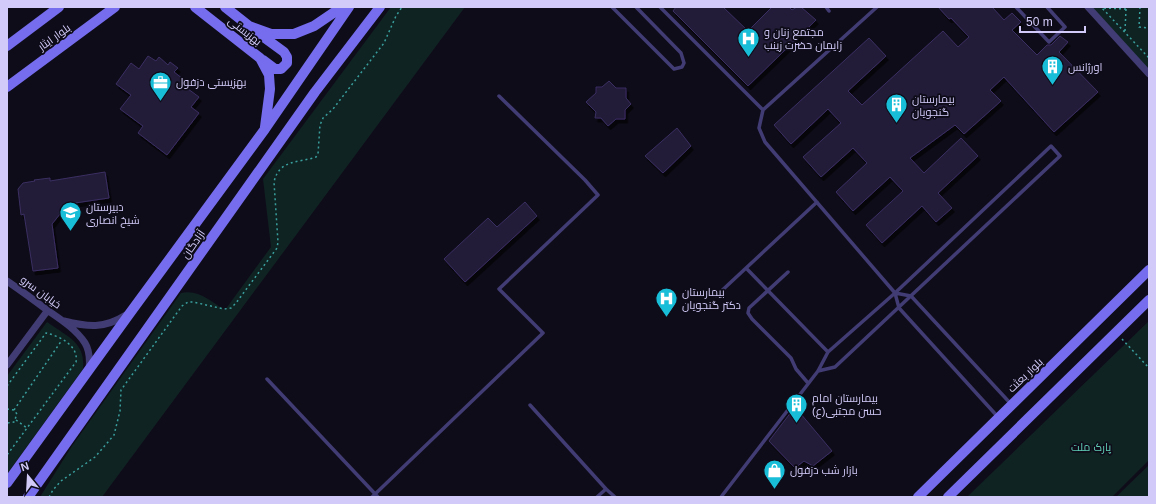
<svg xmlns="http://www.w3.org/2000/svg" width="1156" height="504" font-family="Helvetica,Cairo,sans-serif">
	<defs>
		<filter id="shadow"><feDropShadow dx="2.5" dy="4" stdDeviation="0" flood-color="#0009"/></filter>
	</defs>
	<rect width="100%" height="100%" fill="#0f0c19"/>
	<!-- green -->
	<path fill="#102323" d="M391,7h74l-363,490h-62l32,-51 109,-153c18,-4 30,9 44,17l46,-63 -8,-68z
		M1089,7h60v67z
		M1149,321v139l-37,37h-145z
		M47,322c19,14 39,20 36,47l-76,105v-98z
		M1149,465v32h-33z"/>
	<!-- building -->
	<path fill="#221b38" stroke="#3b2f62" filter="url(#shadow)" d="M676,7h47l25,24 24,-24h17l3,3 5,-3h4l15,13 -68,66 -75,-75z
		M938,7h54l12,13 8,-7 9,9 -9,8 25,25 10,-10h4l9,-9 8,6 -9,10 39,40 -44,40 -50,-55 -14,13 11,11 -37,33 -9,-9 -45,33 14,15 37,-35 17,18 -40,37 14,15 -16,14 -14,-16 -40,37 -16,-18 37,-34 -13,-14 -37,34 -17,-19 31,-29 -14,-15 -32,29 -18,-20 38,-34 -13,-14 -37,35 -17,-19 95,-87 17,18 -38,35 14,14 81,-74 15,16 11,-10 -18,-19 -2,1z
		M148,56l8,5 3,-4 9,8 2,-3 8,6 -4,4 13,10 -3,4 15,11 -8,10 8,6 -32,42 -29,-22 5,-7 -23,-17 11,-14 -15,-11 15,-21 8,6z
		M609,81l7,7h10v10l5,6 -6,6v9h-9l-8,7 -7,-8h-6l1,-6 -10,-10 10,-9v-6h6z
		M677,128l14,18 -28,27 -18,-17z
		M105,172l4,26 -41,6 -16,20 6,44 -25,3 -9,-57 -3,1 -3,-26 5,-6 12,-2 -1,-1 16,-2v3z
		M525,202l12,14 -72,66 -21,-23 44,-41 9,9z
		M795,407l37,44 -19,15 -9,-5 -9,7 -26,-27z"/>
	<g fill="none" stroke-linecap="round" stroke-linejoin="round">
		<!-- path -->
		<path stroke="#399f9d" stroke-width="1.5" stroke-dasharray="2 3" stroke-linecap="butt" d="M1140,7l-1,20 10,1
			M1126,9l-24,-1 47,50
			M1125,31l1,-22 2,-2
			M1122,339l27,29
			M7,386l39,-53c14,3 33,13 30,29l-69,93
			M7,409l7,1 3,4 -3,8 -7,1
			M14,410l48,-70
			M16,420l11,8
			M49,497l4,-7 8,-9 34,-24 19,-22 6,-24 1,-21 61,-84 6,-4h5l31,7 7,-1 5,-5 41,-55 1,-6 -4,-60c5,-23 25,-19 42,-25l2,-3 2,-29 3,-7 10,-9 51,-66 12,-27 6,-9"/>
		<!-- lane -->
		<path stroke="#413c73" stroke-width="3.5" d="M612,7l62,62 8,-2 2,-4 -3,-10 -45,-46
			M660,7l103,103
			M826,7l3,4
			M877,7l-114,103 -4,18 6,14 130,151 4,15 99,109
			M1016,7l33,35 16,-15 -18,-20
			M746,268l82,84
			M788,272l-39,36 -1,5 4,6 39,39 5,11 12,14
			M895,293l16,3 100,108
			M716,296l101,-94
			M267,379l111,118
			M530,405l76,84 9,8
			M372,497l171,-164 -44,-44 99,-94 -13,-15 -86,-84
			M597,497l9,-8
			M721,497l97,-126 10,-19 67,-59 156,-147 9,10 -225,211 -17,4"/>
		<!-- street -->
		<path stroke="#413c73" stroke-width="7" d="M1088,7l61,67
			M7,281c13,9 27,19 40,29 13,9 29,19 38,33 5,8 5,17 4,27
			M64,321c24,6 40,8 62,-6
			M7,365l41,-55"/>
		<!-- secondary -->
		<path stroke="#756cee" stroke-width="10" d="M195,7l65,51 9,17 1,14 -5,38
			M225,7l24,19 22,8h23l20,-8 28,-19
			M258,33l26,19 3,5v6l-6,6h-6l-12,-9
			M7,46l52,-39
			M7,87l108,-80
			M7,483l123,-170 135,-184 84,-122
			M28,497l287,-405 65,-85
			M918,497l231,-227
			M948,497l201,-197"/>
	</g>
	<!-- icons -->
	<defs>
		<symbol id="hospital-pin" viewBox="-11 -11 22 30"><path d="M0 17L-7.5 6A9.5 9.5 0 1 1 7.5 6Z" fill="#18bdd7" stroke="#0f0c19"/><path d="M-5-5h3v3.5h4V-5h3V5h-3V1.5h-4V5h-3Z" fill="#fff"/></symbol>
		<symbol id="building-pin" viewBox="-11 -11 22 30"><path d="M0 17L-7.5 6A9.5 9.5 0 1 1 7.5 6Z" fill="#18bdd7" stroke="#0f0c19"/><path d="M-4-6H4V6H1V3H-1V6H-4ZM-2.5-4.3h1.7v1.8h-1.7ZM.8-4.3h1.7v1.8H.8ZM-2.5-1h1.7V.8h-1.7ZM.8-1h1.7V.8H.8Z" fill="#fff"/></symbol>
		<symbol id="office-pin" viewBox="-11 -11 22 30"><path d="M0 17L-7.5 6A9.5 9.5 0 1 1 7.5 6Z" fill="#18bdd7" stroke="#0f0c19"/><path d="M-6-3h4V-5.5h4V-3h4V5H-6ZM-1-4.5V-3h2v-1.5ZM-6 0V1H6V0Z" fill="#fff"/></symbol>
		<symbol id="school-pin" viewBox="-11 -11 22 30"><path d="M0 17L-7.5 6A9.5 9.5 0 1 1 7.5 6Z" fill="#18bdd7" stroke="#0f0c19"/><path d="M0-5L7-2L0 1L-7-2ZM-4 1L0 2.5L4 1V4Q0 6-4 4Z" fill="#fff"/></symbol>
		<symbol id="shop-pin" viewBox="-11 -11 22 30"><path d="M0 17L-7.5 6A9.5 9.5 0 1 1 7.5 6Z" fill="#18bdd7" stroke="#0f0c19"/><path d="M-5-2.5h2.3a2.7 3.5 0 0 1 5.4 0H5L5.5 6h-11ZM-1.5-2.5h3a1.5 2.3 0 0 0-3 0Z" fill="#fff"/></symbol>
	</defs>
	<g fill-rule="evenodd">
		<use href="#hospital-pin" x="736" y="26" width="25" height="34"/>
		<use href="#building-pin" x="1040" y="54" width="25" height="34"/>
		<use href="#office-pin" x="148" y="70" width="25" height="34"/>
		<use href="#building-pin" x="884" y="92" width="25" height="34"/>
		<use href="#school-pin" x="58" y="200" width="25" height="34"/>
		<use href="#hospital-pin" x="654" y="286" width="25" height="34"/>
		<use href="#building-pin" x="784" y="392" width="25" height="34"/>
		<use href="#shop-pin" x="762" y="458" width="25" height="34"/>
	</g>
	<g text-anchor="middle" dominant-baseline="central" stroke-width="3.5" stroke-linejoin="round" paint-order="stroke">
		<!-- street labels -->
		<g font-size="11" fill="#d2cbf9" stroke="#0f0c19">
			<text transform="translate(245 31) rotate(38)">بهزیستی</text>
			<text transform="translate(54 37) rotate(-36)">بلوار ایثار</text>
			<text transform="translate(193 244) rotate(-55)">آزادگان</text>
			<text transform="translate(41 292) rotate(36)">خیابان سرو</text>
			<text transform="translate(1025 375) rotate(-44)">بلوار بعثت</text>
		</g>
		<!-- poi labels -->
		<g font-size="11" fill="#d2cbf9" stroke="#0f0c19" text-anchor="start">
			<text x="764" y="32">مجتمع زنان و<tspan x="764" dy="13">زایمان حضرت زینب</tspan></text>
			<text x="1068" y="67">اورژانس</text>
			<text x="176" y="82">بهزیستی دزفول</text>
			<text x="912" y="99">بیمارستان<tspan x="912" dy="13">گنجویان</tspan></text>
			<text x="86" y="207">دبیرستان<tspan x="86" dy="13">شیخ انصاری</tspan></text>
			<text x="682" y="292">بیمارستان<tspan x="682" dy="13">دکتر گنجویان</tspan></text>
			<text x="812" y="398">بیمارستان امام<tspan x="812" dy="13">حسن مجتبی(ع)</tspan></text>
			<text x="790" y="470">بازار شب دزفول</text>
		</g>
		<!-- park labels -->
		<g font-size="11" fill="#60cfb8" stroke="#0f0c19">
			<text x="1091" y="447">پارک ملت</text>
		</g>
	</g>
	<!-- border -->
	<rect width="1156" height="504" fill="none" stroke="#d2cbf9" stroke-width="16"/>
	<!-- north arrow -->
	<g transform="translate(28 476) rotate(342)" stroke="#0f0c19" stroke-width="3" paint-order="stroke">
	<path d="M0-3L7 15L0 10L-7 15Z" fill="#d2cbf9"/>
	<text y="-6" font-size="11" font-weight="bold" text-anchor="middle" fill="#d2cbf9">N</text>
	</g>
	<!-- scale -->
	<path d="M1020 26v6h65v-6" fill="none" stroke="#d2cbf9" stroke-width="2"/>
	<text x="1026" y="26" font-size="12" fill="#d2cbf9" stroke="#0f0c19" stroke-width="3" paint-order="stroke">50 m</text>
</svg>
